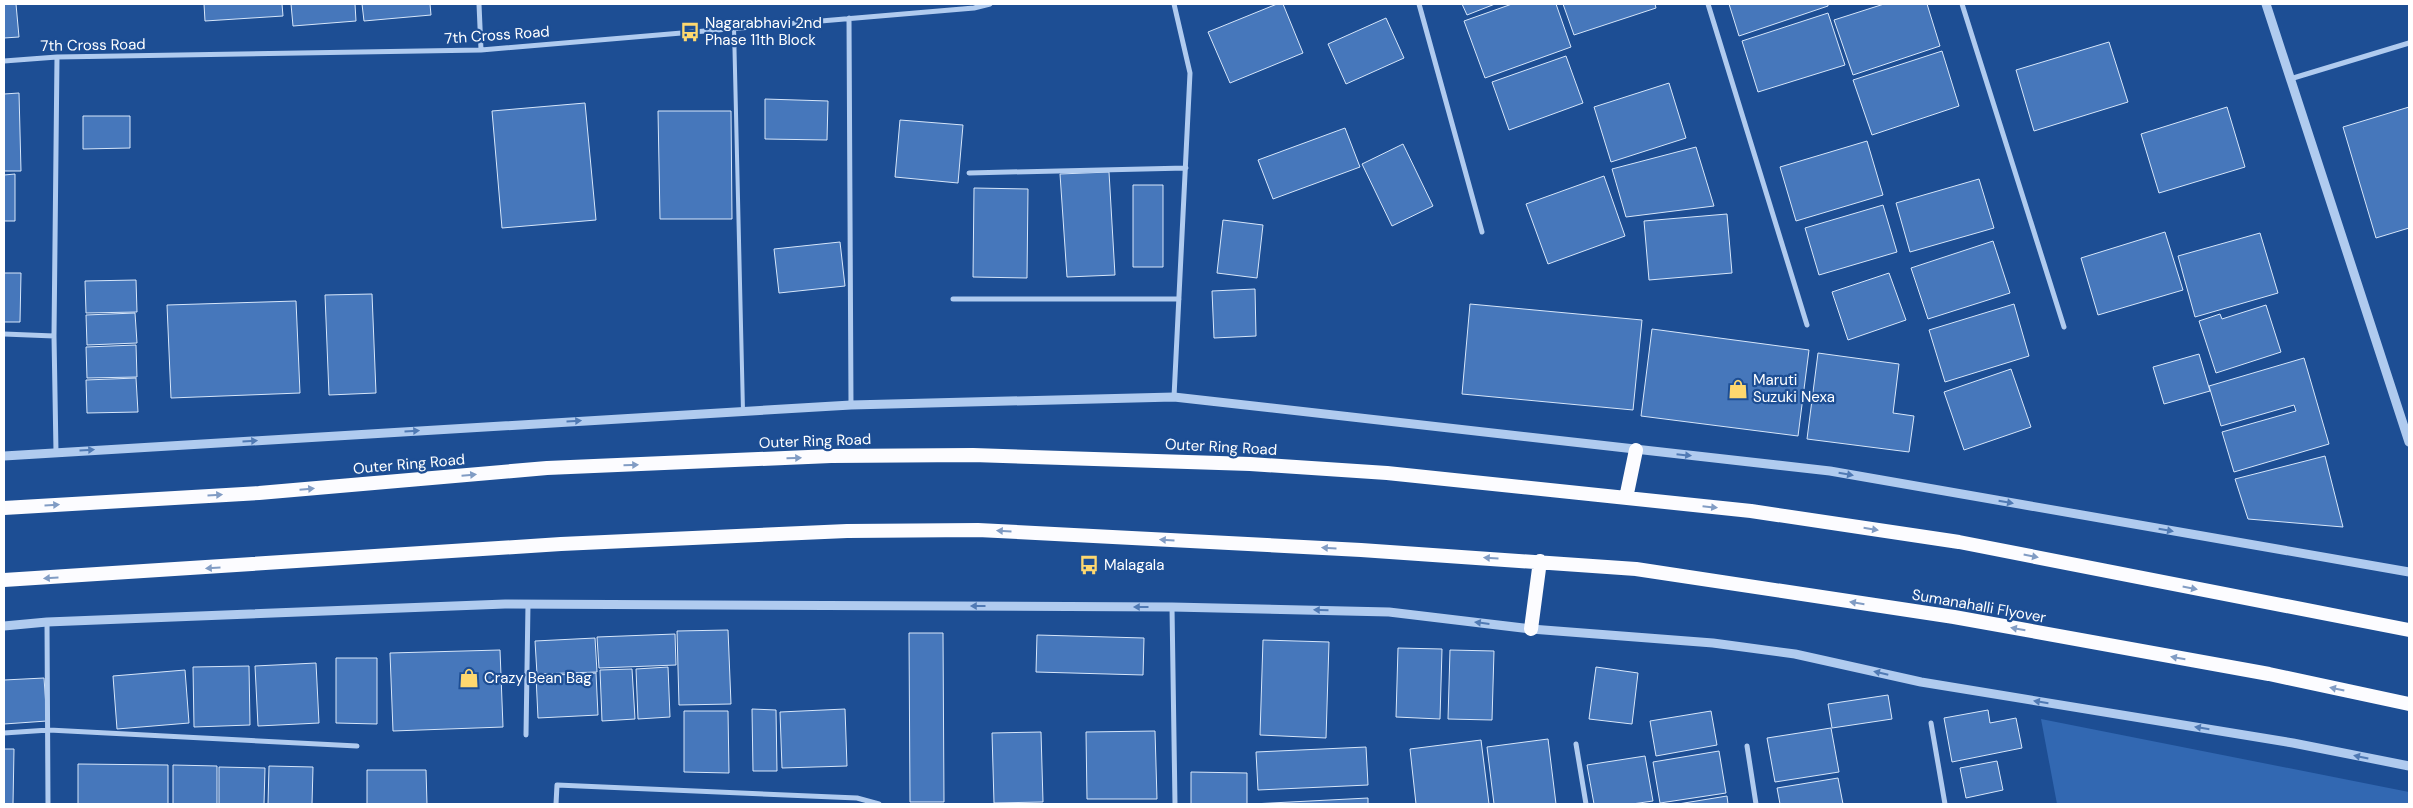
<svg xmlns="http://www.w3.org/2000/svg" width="2413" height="808" font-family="'DM Sans',sans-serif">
	<rect width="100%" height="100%" fill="#1d4e94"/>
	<!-- green -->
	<path fill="#3268b2" d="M2041,719l368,73v12h-352z"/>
	<!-- building -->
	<path fill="#4677bb" stroke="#d6e6fa" d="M4,4h12l3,33 -15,1z
		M204,4h78l1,12 -78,5z
		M291,4h64l1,17 -63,5z
		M362,4h68l1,11 -67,6z
		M1277,4h6l20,49 -73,30 -22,-51z
		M1462,4h33l-28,11z
		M1512,4h44l15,43 -86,31 -21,-57z
		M1563,4h92l1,4 -82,27z
		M1729,4h99v2l-89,30z
		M1884,4h43l13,42 -87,29 -19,-55z
		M1828,13l17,52 -87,27 -16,-51z
		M1386,18l18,40 -58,26 -18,-40z
		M2109,42l19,60 -94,29 -18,-61z
		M1942,51l17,55 -87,29 -19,-55z
		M1566,56l17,47 -74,27 -17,-48z
		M1669,83l17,55 -75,24 -17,-55z
		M19,93l2,78h-17v-77z
		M765,99l63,2 -1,39 -62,-1z
		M585,103l11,117 -94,8 -10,-117z
		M2227,107l18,60 -86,26 -18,-59z
		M2409,107v121l-33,10 -33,-111z
		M658,111h73l1,108h-72z
		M83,116h47v32l-47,1z
		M900,120l63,5 -5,58 -63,-6z
		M1345,128l15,39 -87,32 -15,-39z
		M1867,141l16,54 -87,26 -16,-54z
		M1403,144l30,62 -41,20 -30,-62z
		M1696,147l18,59 -88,11 -14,-48z
		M1109,172l6,103 -48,2 -7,-103z
		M15,174v47h-11v-46z
		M1604,176l21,60 -77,28 -22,-60z
		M1979,179l15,49 -84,24 -14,-49z
		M1133,185h30v82h-30z
		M974,188l54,1 -1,89 -54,-1z
		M1883,205l14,47 -78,23 -14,-47z
		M1727,214l5,59 -83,7 -5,-59z
		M1223,220l40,5 -6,53 -40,-5z
		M2165,232l18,58 -85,25 -17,-57z
		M2260,233l18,60 -83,24 -17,-61z
		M1993,241l17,52 -82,26 -17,-51z
		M840,242l5,44 -66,7 -5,-44z
		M4,273h17l-1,49h-16z
		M1889,273l17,47 -58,20 -16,-48z
		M136,280l1,32 -51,1 -1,-32z
		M1255,289l1,47 -42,2 -2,-47z
		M372,294l4,99 -47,2 -4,-100z
		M296,301l4,92 -129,5 -4,-93z
		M1470,304l172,16 -9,90 -171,-16z
		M2014,304l15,52 -84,26 -16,-52z
		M2266,305l15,47 -65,21 -17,-52 21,-7 2,5z
		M135,313l2,30 -50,2 -1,-30z
		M1652,329l157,21 -11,86 -157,-20z
		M136,345l1,32 -50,1 -1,-31z
		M1818,353l81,11 -6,49 21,3 -5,36 -102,-13z
		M2199,354l11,37 -46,13 -11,-37z
		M2304,358l25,86 -95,28 -12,-40 74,-21 -2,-6 -73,21 -12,-40z
		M2011,369l20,58 -67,23 -20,-58z
		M136,378l2,34 -51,1 -1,-33z
		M2325,456l18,71 -95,-8 -13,-40z
		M728,630l3,74 -52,1 -2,-74z
		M909,633h34l1,169h-34z
		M675,634l1,31 -77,3 -2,-31z
		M1037,635l107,3 -1,37 -107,-3z
		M595,638l2,34 -60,2 -2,-33z
		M1263,640l66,2 -3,96 -66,-3z
		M1398,648l44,1 -2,70 -44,-2z
		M500,650l3,77 -110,4 -3,-78z
		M1450,650l44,1 -2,69 -44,-1z
		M336,658h41v66l-41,-1z
		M316,663l3,60 -61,3 -3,-60z
		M249,666l1,59 -56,2 -1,-60z
		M668,667l2,50 -32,2 -2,-50z
		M1596,667l42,6 -6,51 -43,-5z
		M632,669l3,50 -33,2 -2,-51z
		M185,670l4,53 -72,6 -4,-53z
		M596,673l2,42 -60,3 -2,-42z
		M44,678l3,43 -43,3v-44z
		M1888,695l4,24 -60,9 -4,-24z
		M752,709l24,1 1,61h-24z
		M845,709l2,57 -65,2 -2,-56z
		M1988,710l2,13 26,-5 6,30 -70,14 -8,-44z
		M684,711h44l1,62 -45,-1z
		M1711,711l6,34 -61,11 -6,-35z
		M1831,728l8,44 -64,10 -8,-44z
		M1155,731l2,68h-70l-1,-67z
		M1041,732l2,70 -49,1 -2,-70z
		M1548,739l8,65h-62l-7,-57z
		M1481,740l8,64h-73l-6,-55z
		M1366,747l2,38 -110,5 -2,-38z
		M4,749h10l-1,55h-9z
		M1719,751l7,42 -66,10 -7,-41z
		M1645,756l8,45 -21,3h-38l-7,-39z
		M1997,761l6,29 -37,8 -6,-30z
		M78,764l90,1v39h-90z
		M173,765l44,1v38h-44z
		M269,766l44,1 -1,37h-44z
		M219,767l46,1 -1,36h-45z
		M367,770h59l1,34h-60z
		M1191,772l56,1v31h-56z
		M1838,778l5,26h-63l-3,-16z
		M1727,796l1,8h-50z
		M1368,798v6h-116z"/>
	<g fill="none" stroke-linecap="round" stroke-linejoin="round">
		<!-- service -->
		<path stroke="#b0cbef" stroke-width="4" d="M734,28l9,383"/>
		<!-- minor -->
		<path stroke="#b0cbef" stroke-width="5" d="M479,4l2,46
			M1419,4l63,228
			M1708,4l99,321
			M1962,4l102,323
			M849,18l2,387
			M4,61l53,-4 424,-7 493,-42 16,-4
			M2290,79l119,-36
			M969,173l217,-5
			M953,299h226
			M4,334l50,2
			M1174,397l16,-324 -16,-69
			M56,452l-2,-116 3,-279
			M1172,607l3,197
			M47,622l1,182
			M1931,723l14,81
			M4,733l45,-3 308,16
			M526,735l2,-131
			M1576,744l10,60
			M1747,746l9,58
			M556,804l1,-19 300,13 22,6"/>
		<!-- tertiary -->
		<path stroke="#b0cbef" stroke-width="9" d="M2266,4l143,438
			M4,456l847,-51 323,-8 656,74 579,101
			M4,626l43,-4 458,-18 667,3 217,5 142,17 182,14 82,11 126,28 372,61 116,23"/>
		<!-- trunk -->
		<path stroke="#fcfcff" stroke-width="14" d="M1626,498l10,-48
			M4,508l255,-15 288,-25 284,-12 142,-1 277,9 137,9 364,38 208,31 450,88
			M4,580l557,-36 286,-13 131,-1 383,20 275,19 318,48 315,57 140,30
			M1531,629l9,-68"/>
	</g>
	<!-- one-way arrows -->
	<defs><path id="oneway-solid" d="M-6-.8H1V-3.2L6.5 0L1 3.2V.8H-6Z" transform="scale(1.25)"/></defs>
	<g fill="#507ab4">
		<use href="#oneway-solid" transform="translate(574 421) rotate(-3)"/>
		<use href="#oneway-solid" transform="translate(412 431) rotate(-3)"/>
		<use href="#oneway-solid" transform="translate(250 441) rotate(-3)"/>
		<use href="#oneway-solid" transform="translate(87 450) rotate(-3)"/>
		<use href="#oneway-solid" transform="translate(1684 455) rotate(6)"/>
		<use href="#oneway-solid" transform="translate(1846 474) rotate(10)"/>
		<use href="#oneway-solid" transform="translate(2006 502) rotate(10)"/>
		<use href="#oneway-solid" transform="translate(2166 530) rotate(10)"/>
		<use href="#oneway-solid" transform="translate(978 606) rotate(-180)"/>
		<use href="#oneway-solid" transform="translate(1141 607) rotate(-180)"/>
		<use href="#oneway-solid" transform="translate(1321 610) rotate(-179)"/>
		<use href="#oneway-solid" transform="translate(1482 623) rotate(-173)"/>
		<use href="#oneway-solid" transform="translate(1881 673) rotate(-167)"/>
		<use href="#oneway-solid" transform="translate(2041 702) rotate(-171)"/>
		<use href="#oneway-solid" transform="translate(2202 728) rotate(-171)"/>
		<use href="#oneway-solid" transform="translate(2361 757) rotate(-168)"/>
	</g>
	<g fill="#819cc4">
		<use href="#oneway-solid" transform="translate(794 458) rotate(-2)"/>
		<use href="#oneway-solid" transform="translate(631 465) rotate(-2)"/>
		<use href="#oneway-solid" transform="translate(469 475) rotate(-5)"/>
		<use href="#oneway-solid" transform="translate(307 489) rotate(-5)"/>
		<use href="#oneway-solid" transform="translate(215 495) rotate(-3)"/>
		<use href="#oneway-solid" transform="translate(52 505) rotate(-3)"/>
		<use href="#oneway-solid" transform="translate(1710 507) rotate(6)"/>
		<use href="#oneway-solid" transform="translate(1871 529) rotate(9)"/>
		<use href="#oneway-solid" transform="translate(1004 531) rotate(-177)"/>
		<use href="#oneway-solid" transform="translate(1167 540) rotate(-177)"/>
		<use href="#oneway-solid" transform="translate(1329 548) rotate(-177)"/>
		<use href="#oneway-solid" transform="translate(2031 556) rotate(11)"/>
		<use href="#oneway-solid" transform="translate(1491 558) rotate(-177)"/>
		<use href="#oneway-solid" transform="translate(213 568) rotate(177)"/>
		<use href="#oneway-solid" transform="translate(51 578) rotate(177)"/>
		<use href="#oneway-solid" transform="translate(2190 588) rotate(11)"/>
		<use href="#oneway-solid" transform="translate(1857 603) rotate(-171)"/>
		<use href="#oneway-solid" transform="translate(2018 629) rotate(-170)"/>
		<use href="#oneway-solid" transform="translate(2178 658) rotate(-170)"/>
		<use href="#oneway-solid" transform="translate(2337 689) rotate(-168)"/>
	</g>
	<!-- icons -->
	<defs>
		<symbol id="bus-bare" viewBox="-9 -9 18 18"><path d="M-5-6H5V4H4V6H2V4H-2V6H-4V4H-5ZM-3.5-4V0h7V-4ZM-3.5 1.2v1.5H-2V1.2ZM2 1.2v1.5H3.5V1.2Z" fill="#fed86f" stroke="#1d4e94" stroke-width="2.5" paint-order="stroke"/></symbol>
		<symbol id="shop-bare" viewBox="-9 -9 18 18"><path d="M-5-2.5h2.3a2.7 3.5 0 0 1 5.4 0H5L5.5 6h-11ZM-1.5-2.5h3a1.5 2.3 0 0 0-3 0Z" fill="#fed86f" stroke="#1d4e94" stroke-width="2.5" paint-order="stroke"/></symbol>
	</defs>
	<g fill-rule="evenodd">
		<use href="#bus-bare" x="676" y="18" width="28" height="28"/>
		<use href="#shop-bare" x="1724" y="375" width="28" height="28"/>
		<use href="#bus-bare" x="1075" y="551" width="28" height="28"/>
		<use href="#shop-bare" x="455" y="664" width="28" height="28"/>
	</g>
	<g text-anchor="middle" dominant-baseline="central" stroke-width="4.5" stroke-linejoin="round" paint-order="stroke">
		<!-- poi labels -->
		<g font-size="15" fill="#fff" stroke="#1d4e94" text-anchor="start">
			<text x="705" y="23">Nagarabhavi 2nd<tspan x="705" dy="17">Phase 11th Block</tspan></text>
			<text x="1753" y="380">Maruti<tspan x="1753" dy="17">Suzuki Nexa</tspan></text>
			<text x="1104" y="565">Malagala</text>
			<text x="484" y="678">Crazy Bean Bag</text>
		</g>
		<!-- street labels -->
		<g font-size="15" fill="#fff" stroke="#1d4e94">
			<text transform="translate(497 35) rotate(-4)">7th Cross Road</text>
			<text transform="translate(93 45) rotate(-1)">7th Cross Road</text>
			<text transform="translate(815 441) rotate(-2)">Outer Ring Road</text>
			<text transform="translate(1221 447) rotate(3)">Outer Ring Road</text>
			<text transform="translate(409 464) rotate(-5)">Outer Ring Road</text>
			<text transform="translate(1979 606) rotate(10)">Sumanahalli Flyover</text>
		</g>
	</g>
	<!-- border -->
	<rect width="2413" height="808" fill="none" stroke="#ffffff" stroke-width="10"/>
</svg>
